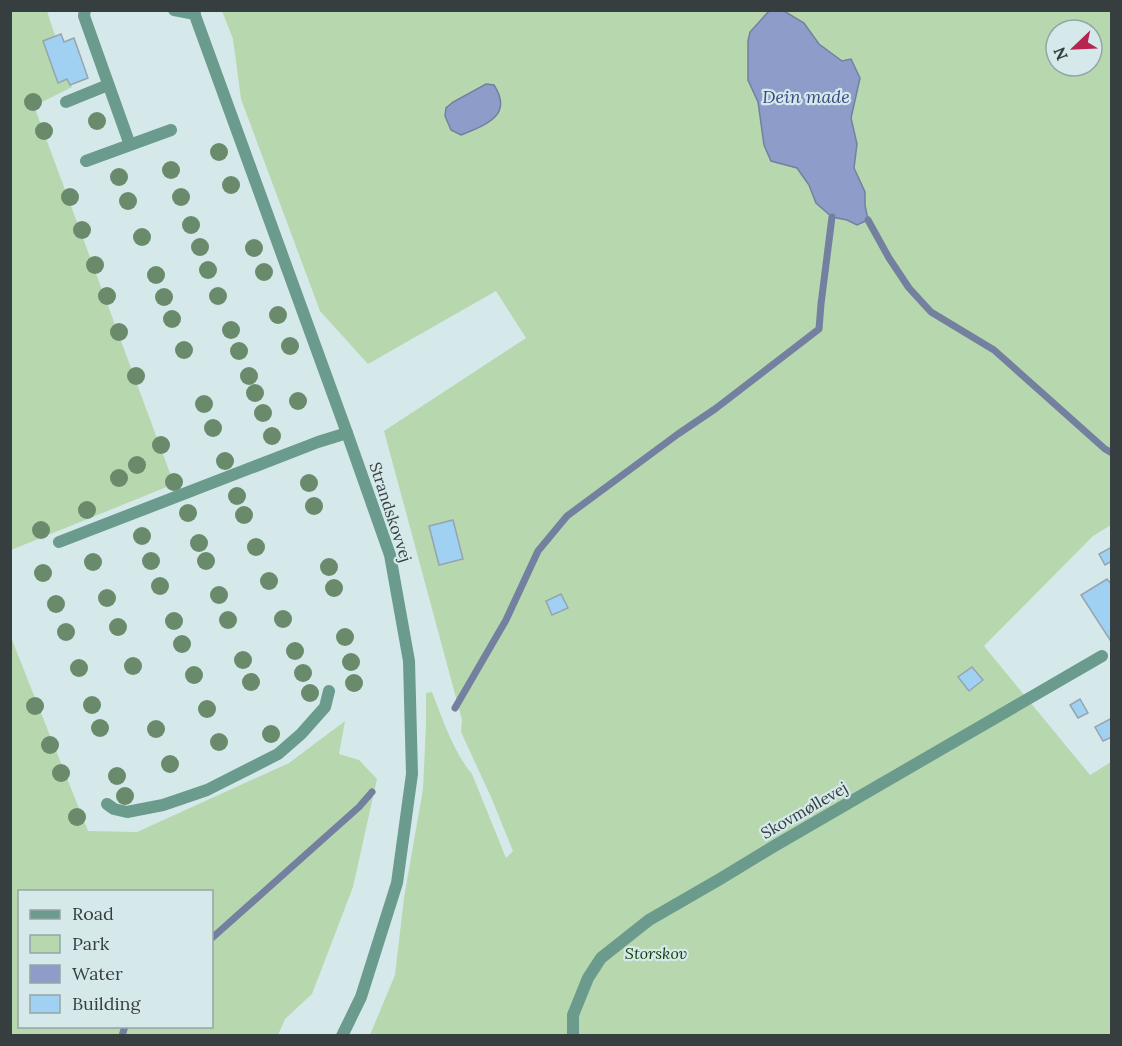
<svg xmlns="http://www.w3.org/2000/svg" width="1122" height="1046" font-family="Lora,serif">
	<rect width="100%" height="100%" fill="#d5e9eb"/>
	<!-- green -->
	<path fill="#b7d7af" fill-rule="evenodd" d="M11,11h36l25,76 -38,19 140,378 -163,66z
		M222,11h889v514l-18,11 -109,110 106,129 21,-13v273h-741l25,-60 9,-77 19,-109 3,-64v-32l6,-1c11,28 21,59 40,82l34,84 7,-7 -22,-54 -30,-65 1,-12 -78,-289 142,-93 -30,-47 -128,73 -48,-53 -79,-212 -8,-60zM1056,30h36v36h-36z
		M10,635l78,196 49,1 152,-69 56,-42 -6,33 20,6 18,19 -24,108 -41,107 -27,25 -7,16h-267zM20,892h192v134h-192z"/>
	<!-- water -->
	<path fill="#8d9cc9" stroke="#7380a0" stroke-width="1.5" d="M769,11h15l20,12 15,21 23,17 9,-2 9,19 -9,40 6,26 -3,24 11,24v13l3,15 -11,5 -10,-5 -15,-3 -16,-14 -7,-18 -12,-17 -26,-7 -7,-16 -6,-43 -10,-22v-39l2,-9z
		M486,84l8,1c20,31 -9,40 -33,50l-10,-5 -6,-14 1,-8 7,-6z"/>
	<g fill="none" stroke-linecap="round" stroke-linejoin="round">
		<!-- stream -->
		<path stroke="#7380a0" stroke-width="7" d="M868,220l21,38 20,30 22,24 63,38 111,99 7,4
			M455,708l51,-88 32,-69 29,-35 111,-82 37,-25 104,-80 2,-25 11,-87
			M212,938l147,-131 13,-15
			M122,1036l3,-10"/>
	</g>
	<!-- building -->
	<path fill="#a0d1f2" stroke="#96a4ad" stroke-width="1.5" d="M61,34l3,8 10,-4 14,40 -18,7 -3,-6 -9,4 -15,-42z
		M453,520l10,39 -24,6 -10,-39z
		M1112,547v14l-7,4 -6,-11z
		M1107,579l5,6v58l-31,-48z
		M561,594l7,14 -16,7 -6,-14z
		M972,667l11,13 -14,11 -11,-14z
		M1080,699l8,14 -10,5 -8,-13z
		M1112,718v19l-9,4 -8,-14z"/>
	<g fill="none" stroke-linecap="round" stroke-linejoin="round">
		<!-- lane -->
		<path stroke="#6a9b8c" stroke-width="12" d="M85,10l-1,6 46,129
			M66,102l42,-17
			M86,161l85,-31
			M59,542l259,-100 29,-9
			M107,804l7,5 13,3 36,-7 44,-15 71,-36 23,-20 24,-27 4,-16
			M573,1036v-21l15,-37 13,-20 48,-38 71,-41 56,-34 326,-189"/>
		<!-- street -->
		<path stroke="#6a9b8c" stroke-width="12" d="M174,10l21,4
			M193,10l154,423 43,122 19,106 3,113 -15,109 -36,114 -19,39"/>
	</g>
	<!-- trees -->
	<g fill="#698b6c">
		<circle cx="33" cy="102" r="9"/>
		<circle cx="97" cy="121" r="9"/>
		<circle cx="44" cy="131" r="9"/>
		<circle cx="219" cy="152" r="9"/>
		<circle cx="171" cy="170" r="9"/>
		<circle cx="119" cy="177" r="9"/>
		<circle cx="231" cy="185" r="9"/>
		<circle cx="70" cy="197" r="9"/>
		<circle cx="181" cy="197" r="9"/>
		<circle cx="128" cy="201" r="9"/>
		<circle cx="191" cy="225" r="9"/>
		<circle cx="82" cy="230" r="9"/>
		<circle cx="142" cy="237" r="9"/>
		<circle cx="200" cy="247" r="9"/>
		<circle cx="254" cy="248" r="9"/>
		<circle cx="95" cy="265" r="9"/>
		<circle cx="208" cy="270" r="9"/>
		<circle cx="264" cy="272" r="9"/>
		<circle cx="156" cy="275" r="9"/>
		<circle cx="107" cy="296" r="9"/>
		<circle cx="218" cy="296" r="9"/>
		<circle cx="164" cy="297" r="9"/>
		<circle cx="278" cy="315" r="9"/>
		<circle cx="172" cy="319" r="9"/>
		<circle cx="231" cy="330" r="9"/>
		<circle cx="119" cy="332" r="9"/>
		<circle cx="290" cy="346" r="9"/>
		<circle cx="184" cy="350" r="9"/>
		<circle cx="239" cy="351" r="9"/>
		<circle cx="136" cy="376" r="9"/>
		<circle cx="249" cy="376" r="9"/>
		<circle cx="255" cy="393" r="9"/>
		<circle cx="298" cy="401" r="9"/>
		<circle cx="204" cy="404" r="9"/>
		<circle cx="263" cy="413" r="9"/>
		<circle cx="213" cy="428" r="9"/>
		<circle cx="272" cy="436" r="9"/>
		<circle cx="161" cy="445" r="9"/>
		<circle cx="225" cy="461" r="9"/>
		<circle cx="137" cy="465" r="9"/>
		<circle cx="119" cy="478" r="9"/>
		<circle cx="174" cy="482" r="9"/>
		<circle cx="309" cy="483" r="9"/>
		<circle cx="237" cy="496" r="9"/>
		<circle cx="314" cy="506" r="9"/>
		<circle cx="87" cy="510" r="9"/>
		<circle cx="188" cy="513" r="9"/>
		<circle cx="244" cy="515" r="9"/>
		<circle cx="41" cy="530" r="9"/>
		<circle cx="142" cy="536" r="9"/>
		<circle cx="199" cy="543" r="9"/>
		<circle cx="256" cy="547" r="9"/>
		<circle cx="151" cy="561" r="9"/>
		<circle cx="206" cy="561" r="9"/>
		<circle cx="93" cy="562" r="9"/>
		<circle cx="329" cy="567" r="9"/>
		<circle cx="43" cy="573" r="9"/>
		<circle cx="269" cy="581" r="9"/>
		<circle cx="160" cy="586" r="9"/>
		<circle cx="334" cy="588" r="9"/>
		<circle cx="219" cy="595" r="9"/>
		<circle cx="107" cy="598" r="9"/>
		<circle cx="56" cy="604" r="9"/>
		<circle cx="283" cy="619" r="9"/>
		<circle cx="228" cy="620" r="9"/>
		<circle cx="174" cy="621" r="9"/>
		<circle cx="118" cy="627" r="9"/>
		<circle cx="66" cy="632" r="9"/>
		<circle cx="345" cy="637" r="9"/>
		<circle cx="182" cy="644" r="9"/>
		<circle cx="295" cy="651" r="9"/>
		<circle cx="243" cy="660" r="9"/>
		<circle cx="351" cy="662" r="9"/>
		<circle cx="133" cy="666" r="9"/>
		<circle cx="79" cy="668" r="9"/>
		<circle cx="303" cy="673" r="9"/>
		<circle cx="194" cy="675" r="9"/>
		<circle cx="251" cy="682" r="9"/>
		<circle cx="354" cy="683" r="9"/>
		<circle cx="310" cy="693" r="9"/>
		<circle cx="92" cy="705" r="9"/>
		<circle cx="35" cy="706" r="9"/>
		<circle cx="207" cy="709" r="9"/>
		<circle cx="100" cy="728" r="9"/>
		<circle cx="156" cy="729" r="9"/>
		<circle cx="271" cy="734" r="9"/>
		<circle cx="219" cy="742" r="9"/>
		<circle cx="50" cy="745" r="9"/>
		<circle cx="170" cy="764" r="9"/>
		<circle cx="61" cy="773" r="9"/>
		<circle cx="117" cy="776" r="9"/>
		<circle cx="125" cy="796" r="9"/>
		<circle cx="77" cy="817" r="9"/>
	</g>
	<g text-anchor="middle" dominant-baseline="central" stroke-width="4.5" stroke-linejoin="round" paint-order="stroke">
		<!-- street labels -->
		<g font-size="16" fill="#363e3f" stroke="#d5e9eb">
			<text transform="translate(391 512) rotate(72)">Strandskovvej</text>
			<text transform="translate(804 810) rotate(-30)">Skovmøllevej</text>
		</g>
		<!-- park labels -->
		<g font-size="16" font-style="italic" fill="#103e04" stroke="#d5e9eb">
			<text x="656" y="953">Storskov</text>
		</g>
		<!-- water labels -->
		<g font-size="18" font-style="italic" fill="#3a4984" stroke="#d5e9eb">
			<text x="806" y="96">Dein made</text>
		</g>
	</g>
	<!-- border -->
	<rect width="1122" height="1046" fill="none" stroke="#363e3f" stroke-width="24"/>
	<!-- legend -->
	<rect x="18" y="890" width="195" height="138" fill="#d5e9eb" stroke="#95a5a6" stroke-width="1.5"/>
	<rect x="30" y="910" width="30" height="9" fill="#6a9b8c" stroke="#95a5a6" stroke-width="1.5"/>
	<text x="72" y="920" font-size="18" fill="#363e3f">Road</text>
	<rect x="30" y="935" width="30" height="18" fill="#b7d7af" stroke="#95a5a6" stroke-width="1.5"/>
	<text x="72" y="950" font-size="18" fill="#363e3f">Park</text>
	<rect x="30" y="965" width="30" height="18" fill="#8d9cc9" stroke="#95a5a6" stroke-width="1.5"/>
	<text x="72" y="980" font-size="18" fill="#363e3f">Water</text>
	<rect x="30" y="995" width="30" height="18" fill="#a0d1f2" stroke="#95a5a6" stroke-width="1.5"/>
	<text x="72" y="1010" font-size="18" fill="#363e3f">Building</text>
	<!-- north arrow -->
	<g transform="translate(1074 48) rotate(247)"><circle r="28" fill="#d5e9eb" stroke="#95a5a6" stroke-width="1.5"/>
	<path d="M0-4.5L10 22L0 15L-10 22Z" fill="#b62552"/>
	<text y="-9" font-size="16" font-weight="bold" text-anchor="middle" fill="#363e3f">N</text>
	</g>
</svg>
